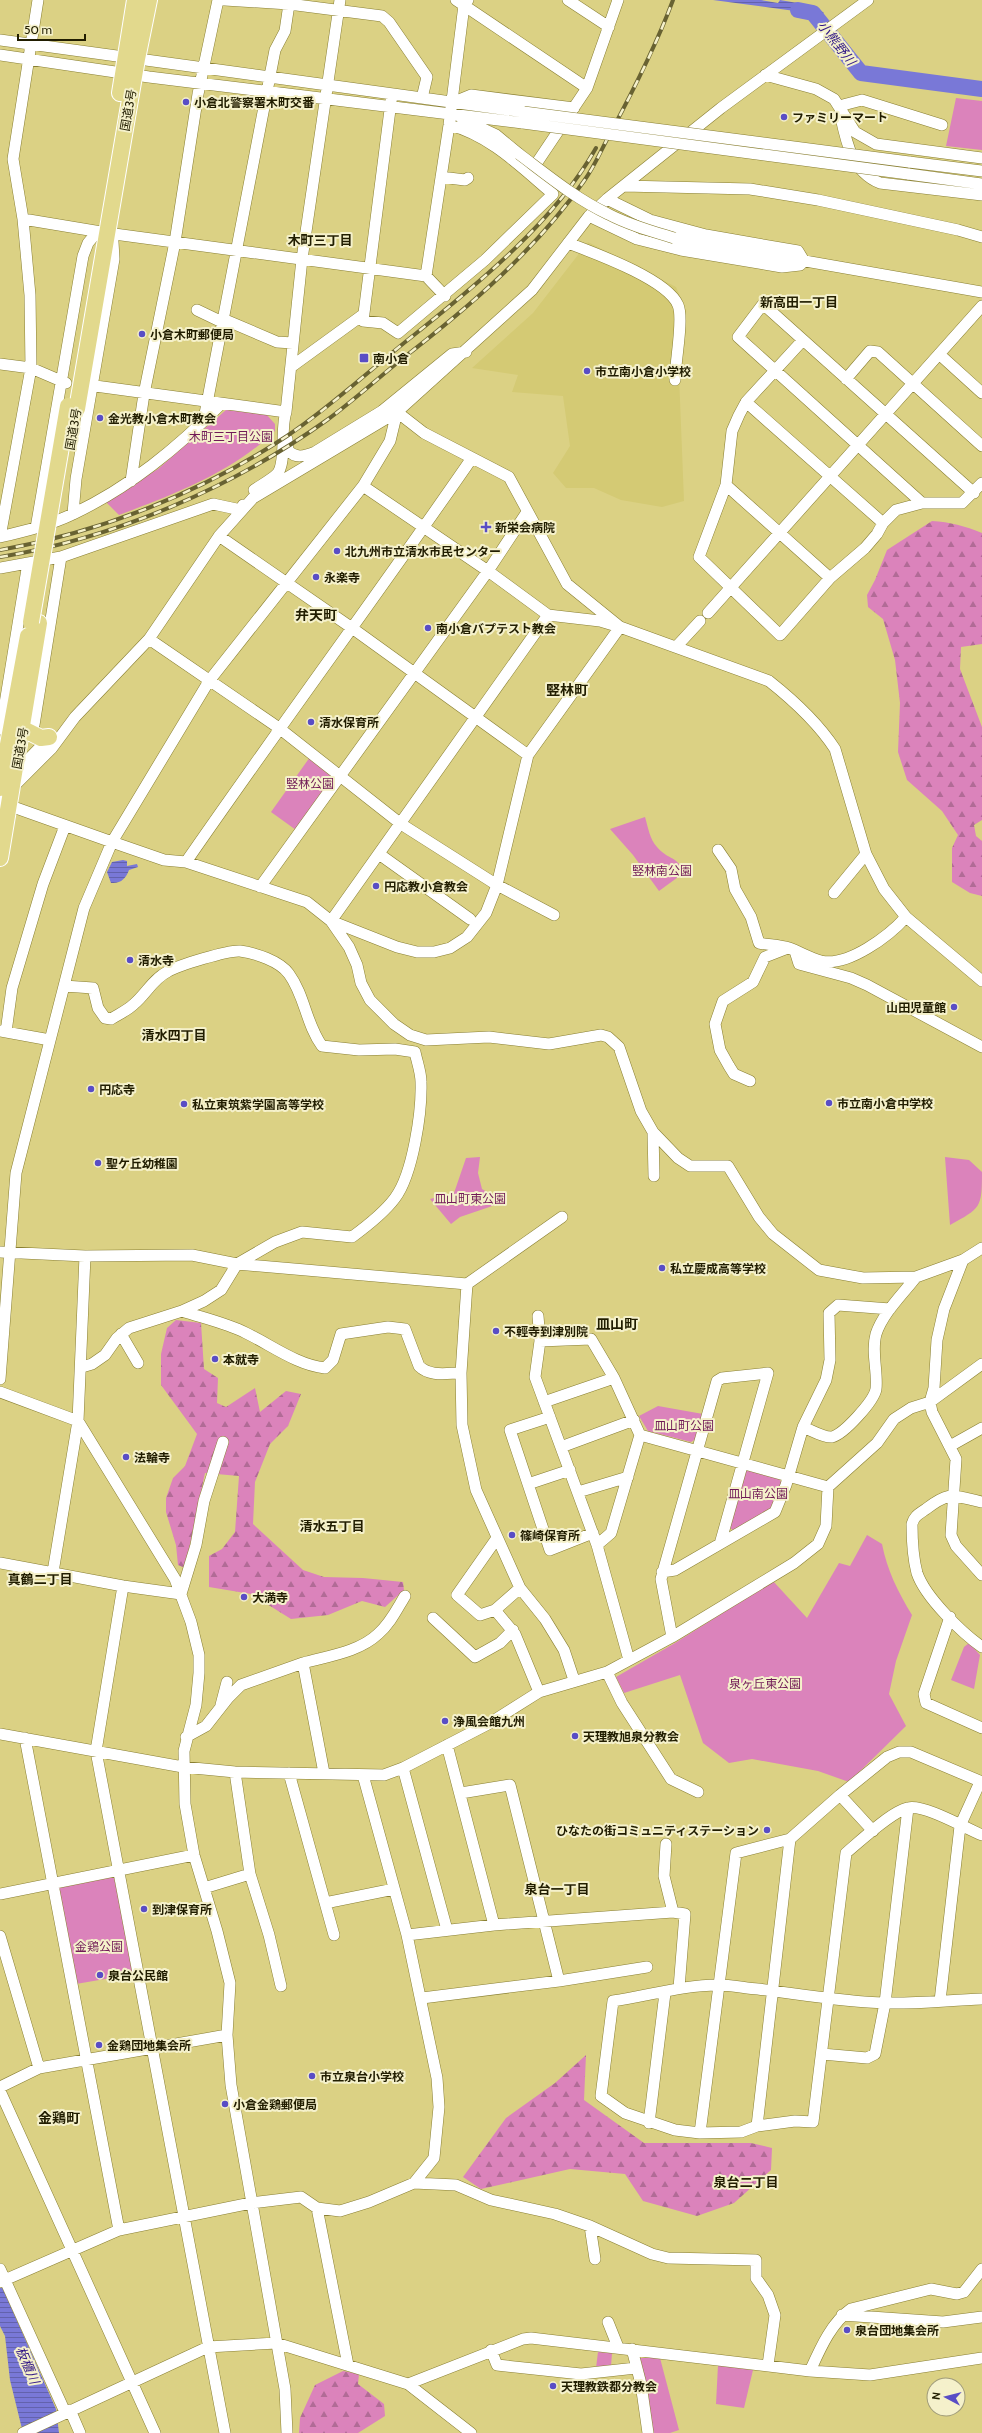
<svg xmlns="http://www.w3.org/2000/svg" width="982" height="2433" font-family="Cabin,'Noto Sans JP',sans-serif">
	<defs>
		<pattern id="forest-firs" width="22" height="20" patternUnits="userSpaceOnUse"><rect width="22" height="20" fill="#db83bb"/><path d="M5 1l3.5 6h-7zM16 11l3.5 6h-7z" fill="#b16b96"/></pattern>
		<pattern id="water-rules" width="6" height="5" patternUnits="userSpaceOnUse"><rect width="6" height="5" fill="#7978d7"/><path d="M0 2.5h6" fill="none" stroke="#6362ac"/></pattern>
	</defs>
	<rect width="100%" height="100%" fill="#dbd184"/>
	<!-- built -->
	<path fill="#d4ca74" d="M588,242l88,45 10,24 -7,64 5,126 -22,6 -41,-7 -27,-12h-28l-13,-15 17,-27 -7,-50 -51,-4 6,-17 -46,-7 61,-55z"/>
	<!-- forest -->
	<path fill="url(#forest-firs)" d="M932,521c18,1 33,5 50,12v111l-21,3 -1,22 22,58v93l-8,5 2,11 6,5v55l-12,-3 -18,-11v-34l6,-13 -16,-24 -35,-31 -9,-28 2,-49 -5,-43 -12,-41 -15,-12 -1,-12 8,-15 12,-30z
		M176,1320l25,3 3,46 14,9 -1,25 9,4 29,-19 5,24 26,-21 15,3 -13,32 -18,18 -15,38 -2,42 50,46 21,7 39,1 40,4 1,8 -19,17 -23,-6 -34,14 -37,4 -40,-25 -42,-7v-31l13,-7 13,-17 4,-56 -34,-3 -20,95 -7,-3 -2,-20 -10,-33v-14l7,-20 12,-12 12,-32 -36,-49v-31l6,-26z
		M586,2055l-2,45 60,43h107l21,5 -1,22 -37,33 -37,13 -54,-15 -18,-27 -55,-5 -89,20 -18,-12 43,-59 49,-35z
		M343,2371l16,3 -1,10 26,20 1,12 -27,17h-59l1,-15 15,-33z"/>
	<!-- green -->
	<path fill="#db83bb" d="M956,98l26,3v49l-36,-4z
		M226,410l40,4 9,10v7c-44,42 -100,63 -156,84l-14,-14 53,-32z
		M310,757l22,16 1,5 -37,52 -25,-18z
		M645,817c3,10 5,23 12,30 11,13 17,7 28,25l-26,19 -26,-36 -23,-26z
		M480,1157l-2,16 4,16 22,13 -44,15 -9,7 -21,-25 24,-6 12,-35z
		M945,1157l24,3 13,12c0,36 -1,36 -32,53z
		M658,1406l45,8 -7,25 -5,3 -43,-11 -9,-15z
		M750,1469l29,9 3,6 -11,25 -37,22 -5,-4 14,-56z
		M867,1535l15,9c5,26 16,48 30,71l-16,46 -7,33 17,32 -57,56 -31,-11 -66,-12 -23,4 -26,-20 -23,-68 -56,18 -8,-16 59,-34 98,-62 34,37 32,-55 11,3z
		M969,1643l11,12 -6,34 -23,-9 13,-33z
		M114,1877l20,97 -58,10 -18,-97z
		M598,2352l14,1 -1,13 -15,2z
		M637,2358h23l19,72 -9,3h-20z
		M718,2365l35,5 -9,38 -28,-4z"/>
	<!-- water -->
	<path fill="url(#water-rules)" d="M713,0h48l17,3 2,-3 35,6 9,7 -7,6 -22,-8z
		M123,860l4,1v5l10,-2 1,3 -9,3c-3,8 -8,14 -18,13l-4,-11 5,-10z
		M0,2282l56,127 3,24h-36l-13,-53 -5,-44 -5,-10z"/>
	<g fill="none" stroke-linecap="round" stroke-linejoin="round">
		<!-- river -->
		<path stroke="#7978d7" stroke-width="16" d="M798,10l15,3 48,60 121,16"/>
		<defs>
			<path id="minor" d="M38,0l-25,159 10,60 7,76 1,73 -31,169c25,-6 50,-12 73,-23 57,-27 104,-66 148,-110
				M225,0l64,4 93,12 7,6 38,55 -5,21
				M456,0l131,88
				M568,0l41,27
				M0,40l524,72
				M0,55l149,22 374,46
				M765,75l51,14 18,10 21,33 21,12 106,14
				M392,94l-29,227 20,2 15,10 87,-73 68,-66c-31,-26 -63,-59 -104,-69
				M454,102l17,-7 103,13
				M839,106l23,-6 80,25
				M840,113c6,28 11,58 40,70l102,12
				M462,119l34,16 23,19
				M909,162l73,9
				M530,173l57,-85 31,-88
				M908,174l74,10
				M441,177l24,3 3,-2
				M624,186l126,3 68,11 140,30 24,7
				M589,216l48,23 44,11 101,17 18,-2 4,-4 -6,-10 -92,-16 -56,-15 -43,-21
				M23,219l84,14 319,43 19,20
				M674,238l308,54
				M568,243c26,10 99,36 110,62 6,14 -3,57 -3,75
				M426,276l23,-151 15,-120 4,-5
				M197,310l25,12
				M223,319l54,23 16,1
				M803,340l-57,62 -7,13 -7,16 -6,54 -27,72 81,78 50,-57 35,-30 12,-14 6,-11 13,-13 26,-7h40l20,-20
				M939,354l43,39
				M0,364l31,4 35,15
				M291,367l73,-53
				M846,379l24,-28 8,1 104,94
				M88,385l198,27
				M746,402l137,121
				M204,419l71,-369 10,-19 4,-27
				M287,439l1,11c7,9 17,6 27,2l67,-41 70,-57 14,-2
				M131,481l13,-87 31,-152 23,-148 20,-94
				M726,485l104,93
				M363,486l125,85 60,44 52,6 20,6 149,54c24,19 49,42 66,68l31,105 18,35 22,28 76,64
				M254,490c7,-5 17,-10 23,-16 10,-11 3,-46 9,-62l16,-153 38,-259
				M922,503l-184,-166 25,-33 211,189
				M73,514l3,-35 38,-220 -1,-17 -6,-9
				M36,528l47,-272 5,-13 9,-11
				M219,536l133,92 176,127
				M0,568l61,-11 152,-53 28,6 2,-5
				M708,613l274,-307
				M149,639l130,89 122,96 96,61 57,30
				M676,647l24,-26
				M23,729l11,-4 27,-168
				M9,734l-8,-6 27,-165
				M14,774l37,-38
				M0,800l52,-52 23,-31 74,-78 70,-103 34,-38 144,-86 135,-122 57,-74 18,-17 114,-91 147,-108
				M2,803l110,39 97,-161 154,-195 27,-45 7,-29 27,21 85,44 58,107 53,43
				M718,850l13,19 4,20 16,28 8,26c10,2 21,2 30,5 11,4 21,10 32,13 27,6 68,-25 85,-44
				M379,854l91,65
				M186,862c94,-136 192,-268 286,-404
				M260,887l228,-316 39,-59
				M834,893l32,-39
				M331,921l66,26 20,5h17l16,-4 17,-11 19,-24 11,-28 31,-130 92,-128
				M331,921l217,-306
				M795,951l4,13 52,14 16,7 115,62
				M64,986l29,2 5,20 7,10 6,1c8,-5 17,-9 23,-15 12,-10 19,-25 33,-32 11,-7 62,-22 73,-21 15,2 40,10 49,23 16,22 17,50 33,72l37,4 36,-1 20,3
				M0,1031l50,9
				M6,1032l6,-44 31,-104 22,-58
				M750,1081l-16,-7 -5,-8 -9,-16 -5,-26 8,-23 30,-19 12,-25 23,-9
				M653,1132l1,44
				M0,1252l85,4 107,-1 45,9 230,20 95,-67
				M963,1260l-19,49 -7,31 -3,48 -4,14 2,10 24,47 -5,76 5,11 26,29
				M467,1284l-6,89 1,52 14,65 44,98 25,31 19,31 10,30
				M182,1311c21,7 44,12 64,22 25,12 51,32 79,35l8,-8 8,-26 47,-7 17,2 14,37c11,11 28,7 42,7
				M538,1316l2,25 -5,36 62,168 32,115
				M121,1334l17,29
				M540,1341l51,-2 23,39 26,57 -29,98 -14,12
				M82,1367l10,-3 13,-9 12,-17 12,-10 53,-17 22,-10 17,-11 16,-26 38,-22 27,-10 50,5c15,-11 32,-24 43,-39 18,-24 27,-87 26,-116 0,-10 -4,-20 -6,-30
				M0,1379l16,-206 68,-265 28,-66 52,18 22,2 121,40 24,19 18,26 8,18 4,18 9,17 24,24 16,11 16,5 63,-3 60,7 52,-9 7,2 11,10 22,64 12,21 25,26 12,8h38l31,51 14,17 46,36 44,8 53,-1 47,-17 19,-12
				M0,1392l78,29 97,158 16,43 8,33v18l-3,32 -12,46 1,53 9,51 23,76 13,52 -3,52 4,50 54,304 2,44
				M544,1402l70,-24
				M550,1417l-40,13 40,120 43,-17
				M803,1427c8,3 21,11 29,10 12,-3 42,-36 44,-48 2,-18 -5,-37 0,-55 7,-21 26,-39 40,-57
				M640,1435l188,52
				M950,1446l32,-18
				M561,1447l73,-27
				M528,1484l42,-14
				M578,1492l50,-15
				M982,1502c-29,-6 -31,-12 -56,7 -7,5 -12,7 -14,15 0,16 1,34 5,49 8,24 45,60 65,74
				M497,1538l-40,57 23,20 15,-5 25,-22
				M0,1563l123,23 58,8
				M53,1572l25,-151 7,-165
				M662,1572l13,-2 100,-58 11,-27 17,-58 23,-47 4,-20 -1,-47 9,-8 52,4
				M123,1586l-27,165 129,682
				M181,1594l15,-49 8,-44 19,-59
				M495,1610l20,24 24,58
				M950,1617l-26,77 2,9 56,25
				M433,1618l42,39 25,-14 13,-13
				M672,1637l-11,-58 56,-198 5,-3 46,-5 -48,171
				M607,1672l15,31 49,76 27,13
				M221,1705l6,-23
				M0,1734l183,33 52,5 149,3 19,-7 87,-45 49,-31 68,-20 65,-35 122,-74 24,-19 8,-18 2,-39 49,-44 17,-24 17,-11 19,-6 52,-38
				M186,1737l20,-11 22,-28 13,-13 62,-22
				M25,1738l94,492
				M447,1745l47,180
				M403,1768l44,162
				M235,1772l15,102 19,61 12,51
				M289,1773l45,162
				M324,1773l-21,-110c25,-7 56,-11 75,-29 12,-10 19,-25 27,-38
				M363,1775l44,160 30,143 2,29 -5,51 -20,25
				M461,1793l49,-8 49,196
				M840,1795l47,-38 12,-5h12l71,30
				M982,1835c-17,-7 -58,-31 -74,-27 -16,3 -49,34 -62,45l-33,269 -18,-1 -38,5 -16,6 -41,1 -25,-3 -50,-17 -24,-17 12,-95c35,-5 70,-16 105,-16 13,0 27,3 40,4 41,5 85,13 127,14 32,1 65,-3 97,-4
				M204,1888l46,-14
				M0,1894l194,-39
				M325,1903l69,-14
				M673,1912l12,2 -6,74
				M407,1935l87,-10 179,-13 -9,-36 2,-32
				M0,1936l39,132
				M422,1998l137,-17 88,-14
				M940,2001l20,-175 20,-44
				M822,2054l45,4 8,-4 10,-51 23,-195
				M0,2087l39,-19 188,-33
				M0,2091l155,342
				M649,2123l16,-130
				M757,2126l33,-287
				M700,2133l36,-280 54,-14 50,-44 33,36
				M317,2208l31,157
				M590,2226l5,33
				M0,2269l65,143
				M0,2282l119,-52 132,-27 50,-6 16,11 23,3 29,-9 45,-19 42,2 35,15 64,14 35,12 62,28 16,4 88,2v18l12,17 7,20 -7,50
				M842,2315l101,7 39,-5
				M608,2322l10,25
				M632,2349l9,35 7,49
				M491,2350l6,15 84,9 55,-6
				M810,2371c10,-22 21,-48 41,-62l80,-20 26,5 7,-2 18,-23
				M408,2384l115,-45 8,-1 279,33 60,4 112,-17
				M70,2410l10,23
				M23,2433l185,-86 68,-4 132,41 63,49"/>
			<path id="highway" d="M120,93l15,-93
				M77,409l60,-350 12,-59
				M23,729l18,9 8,-1
				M0,788l28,-152
				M0,858l39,-235"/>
		</defs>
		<!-- minor casing -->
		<use href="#minor" stroke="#897f32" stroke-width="12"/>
		<!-- highway casing -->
		<use href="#highway" stroke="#fff" stroke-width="18"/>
		<!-- minor -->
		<use href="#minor" stroke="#fff" stroke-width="11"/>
		<!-- highway -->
		<use href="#highway" stroke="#e2d98d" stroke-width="16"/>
		<defs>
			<path id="rail" d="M0,550c101,-18 201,-57 287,-114 45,-30 85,-68 127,-101 65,-52 141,-114 182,-187
				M0,557c115,-19 232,-69 327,-137 26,-19 50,-41 75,-61 67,-52 133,-108 182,-178 11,-15 18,-33 27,-49 23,-43 45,-86 62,-132"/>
		</defs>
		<!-- rail casing -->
		<use href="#rail" stroke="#686232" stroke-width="4"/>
		<!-- rail -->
		<use href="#rail" stroke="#f5f1cb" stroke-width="2.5" stroke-dasharray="8" stroke-linecap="butt"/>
		<defs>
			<path id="minor-bridge" d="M524,112l385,50
				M523,123l385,51
				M519,154c28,21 57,45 89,60 21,11 43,17 66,24"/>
			<path id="highway-bridge" d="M31,622l37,-216"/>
		</defs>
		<!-- minor-bridge casing -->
		<use href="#minor-bridge" stroke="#897f32" stroke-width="12" stroke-linecap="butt"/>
		<!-- highway-bridge casing -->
		<use href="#highway-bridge" stroke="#fff" stroke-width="18" stroke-linecap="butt"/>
		<!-- minor-bridge -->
		<use href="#minor-bridge" stroke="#fff" stroke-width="11"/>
		<!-- highway-bridge -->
		<use href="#highway-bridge" stroke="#e2d98d" stroke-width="16"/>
	</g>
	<!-- markers -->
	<g fill="#594dc5" stroke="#f5f1cb" stroke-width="1.5">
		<circle cx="186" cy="102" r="4"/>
		<circle cx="784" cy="117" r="4"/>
		<circle cx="142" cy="334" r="4"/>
		<rect x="359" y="353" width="10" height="10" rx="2"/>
		<circle cx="587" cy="371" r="4"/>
		<circle cx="100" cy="418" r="4"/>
		<path d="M484 521h4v4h4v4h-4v4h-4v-4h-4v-4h4z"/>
		<circle cx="337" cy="551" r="4"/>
		<circle cx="316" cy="577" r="4"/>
		<circle cx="428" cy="628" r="4"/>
		<circle cx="311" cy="722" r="4"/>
		<circle cx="376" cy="886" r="4"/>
		<circle cx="130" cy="960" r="4"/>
		<circle cx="954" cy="1007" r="4"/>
		<circle cx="91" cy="1089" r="4"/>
		<circle cx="829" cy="1103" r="4"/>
		<circle cx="184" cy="1104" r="4"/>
		<circle cx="98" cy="1163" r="4"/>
		<circle cx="662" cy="1268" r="4"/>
		<circle cx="496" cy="1331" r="4"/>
		<circle cx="215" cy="1359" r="4"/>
		<circle cx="126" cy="1457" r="4"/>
		<circle cx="512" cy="1535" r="4"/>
		<circle cx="244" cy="1597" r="4"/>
		<circle cx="445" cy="1721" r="4"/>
		<circle cx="575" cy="1736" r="4"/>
		<circle cx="767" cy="1830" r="4"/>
		<circle cx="144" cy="1909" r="4"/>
		<circle cx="100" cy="1975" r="4"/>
		<circle cx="99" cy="2045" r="4"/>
		<circle cx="312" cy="2076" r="4"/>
		<circle cx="225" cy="2104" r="4"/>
		<circle cx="847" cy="2330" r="4"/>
		<circle cx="553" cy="2386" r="4"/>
	</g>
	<g text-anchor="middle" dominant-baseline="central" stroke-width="4" stroke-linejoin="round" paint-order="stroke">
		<!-- poi labels -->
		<g font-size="12" font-weight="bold" fill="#211d00" stroke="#f5f1cb" text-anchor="start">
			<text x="194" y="102">小倉北警察署木町交番</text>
			<text x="792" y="117">ファミリーマート</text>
			<text x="150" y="334">小倉木町郵便局</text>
			<text x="373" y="358">南小倉</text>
			<text x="595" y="371">市立南小倉小学校</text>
			<text x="108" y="418">金光教小倉木町教会</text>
			<text x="495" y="527">新栄会病院</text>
			<text x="345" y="551">北九州市立清水市民センター</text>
			<text x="324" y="577">永楽寺</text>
			<text x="436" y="628">南小倉バプテスト教会</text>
			<text x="319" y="722">清水保育所</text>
			<text x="384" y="886">円応教小倉教会</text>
			<text x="138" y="960">清水寺</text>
			<text x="946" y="1007" text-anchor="end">山田児童館</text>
			<text x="99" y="1089">円応寺</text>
			<text x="837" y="1103">市立南小倉中学校</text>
			<text x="192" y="1104">私立東筑紫学園高等学校</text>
			<text x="106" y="1163">聖ケ丘幼稚園</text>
			<text x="670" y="1268">私立慶成高等学校</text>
			<text x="504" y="1331">不輕寺到津別院</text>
			<text x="223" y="1359">本就寺</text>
			<text x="134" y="1457">法輪寺</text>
			<text x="520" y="1535">篠崎保育所</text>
			<text x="252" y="1597">大満寺</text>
			<text x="453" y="1721">浄風会館九州</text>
			<text x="583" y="1736">天理教旭泉分教会</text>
			<text x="759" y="1830" text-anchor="end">ひなたの街コミュニティステーション</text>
			<text x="152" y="1909">到津保育所</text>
			<text x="108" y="1975">泉台公民館</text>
			<text x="107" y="2045">金鶏団地集会所</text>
			<text x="320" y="2076">市立泉台小学校</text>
			<text x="233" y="2104">小倉金鶏郵便局</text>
			<text x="855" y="2330">泉台団地集会所</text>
			<text x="561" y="2386">天理教鉄都分教会</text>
		</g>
		<!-- street labels -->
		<g font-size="12" fill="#211d00" stroke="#f5f1cb">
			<text transform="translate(128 110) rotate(-80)">国道3号</text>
			<text transform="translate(73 429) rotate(-80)">国道3号</text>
			<text transform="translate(20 748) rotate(-80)">国道3号</text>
		</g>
		<!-- park labels -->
		<g font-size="12" fill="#701a57" stroke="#f5f1cb">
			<text x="231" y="436">木町三丁目公園</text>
			<text x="310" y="783">竪林公園</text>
			<text x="662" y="870">竪林南公園</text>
			<text x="470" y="1198">皿山町東公園</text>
			<text x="684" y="1425">皿山町公園</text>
			<text x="758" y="1493">皿山南公園</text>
			<text x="765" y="1683">泉ヶ丘東公園</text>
			<text x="99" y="1946">金鶏公園</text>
		</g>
		<!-- water labels -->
		<g font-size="13" font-style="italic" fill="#2f1486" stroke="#f5f1cb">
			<text transform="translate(837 43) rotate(52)">小熊野川</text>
			<text transform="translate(28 2365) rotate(67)">板櫃川</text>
		</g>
		<!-- neighbourhood labels -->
		<g font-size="13" font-weight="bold" fill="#211d00" stroke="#f5f1cb">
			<text x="320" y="240">木町三丁目</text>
			<text x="799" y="302">新高田一丁目</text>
			<text x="174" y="1035">清水四丁目</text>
			<text x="332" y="1526">清水五丁目</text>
			<text x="40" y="1579">真鶴二丁目</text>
			<text x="557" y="1889">泉台一丁目</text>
			<text x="746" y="2182">泉台二丁目</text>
		</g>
		<!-- quarter labels -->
		<g font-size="14" font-weight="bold" fill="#211d00" stroke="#f5f1cb">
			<text x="316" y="615">弁天町</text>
			<text x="567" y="690">竪林町</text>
			<text x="617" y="1324">皿山町</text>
			<text x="59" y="2118">金鶏町</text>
		</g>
	</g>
	<!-- north arrow -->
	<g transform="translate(946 2397) rotate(277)"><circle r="19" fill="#f5f1cb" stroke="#a09c7a"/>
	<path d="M0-3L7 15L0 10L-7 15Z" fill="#594dc5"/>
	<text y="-6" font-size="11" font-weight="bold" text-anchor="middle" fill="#211d00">N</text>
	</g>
	<!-- scale -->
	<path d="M18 34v6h67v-6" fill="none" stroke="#211d00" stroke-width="2"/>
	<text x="24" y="34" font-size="12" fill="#211d00" stroke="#f5f1cb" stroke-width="3" paint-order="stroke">50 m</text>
</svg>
